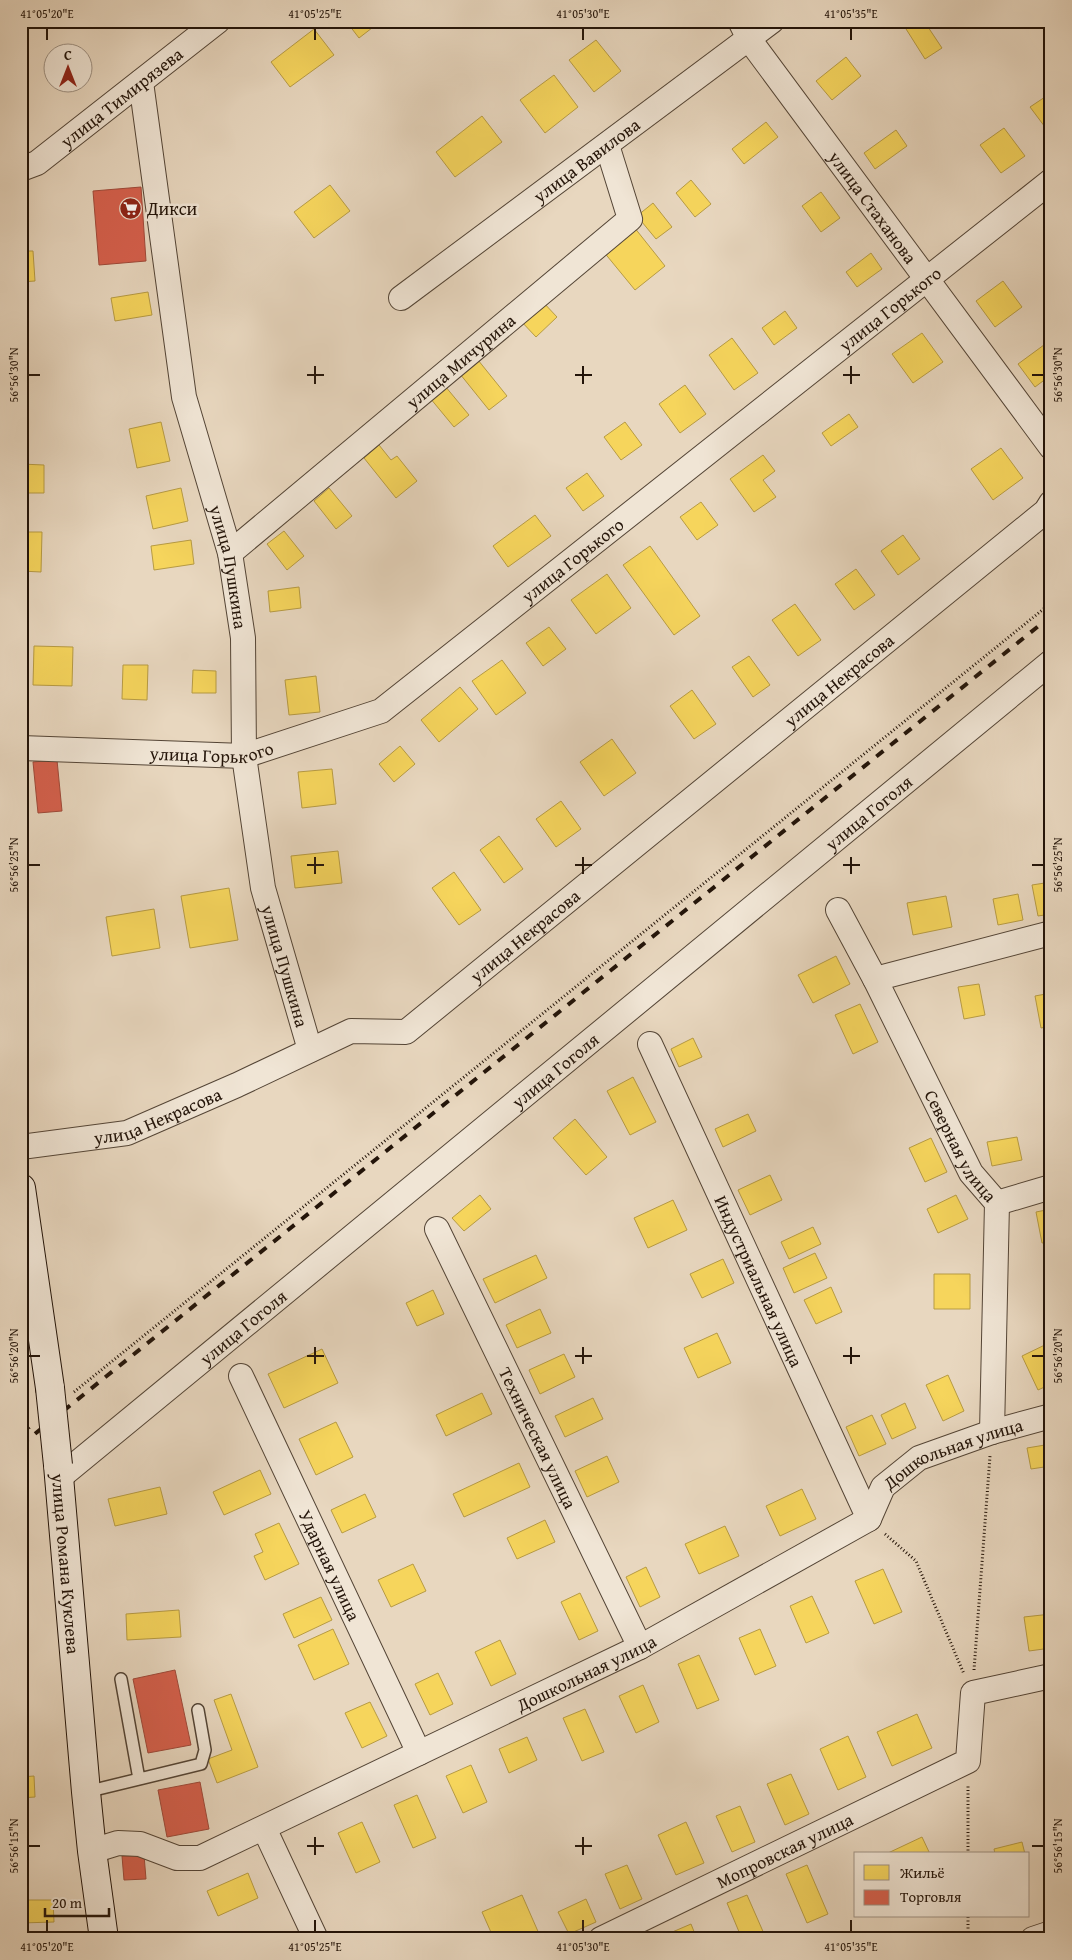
<svg xmlns="http://www.w3.org/2000/svg" width="1072" height="1960" font-family="'Gentium Book Plus',serif">
	<rect width="100%" height="100%" fill="#e8d7bf"/>
	<filter id="stains"><feTurbulence type="fractalNoise" baseFrequency=".004" numOctaves="4"/><feColorMatrix values="0 0 0 0 .2 0 0 0 0 .09 0 0 0 0 .02 0 0 0 .5 -.17"/></filter>
	<radialGradient id="worn" r=".72"><stop offset=".6" stop-color="#630" stop-opacity="0"/><stop offset="1" stop-color="#630" stop-opacity=".3"/></radialGradient>
	<!-- homes -->
	<path fill="#f6d55c" stroke="#b79b43" d="M346,21h35l-22,17z
		M901,21h23l18,27 -17,11z
		M314,29l20,26 -44,32 -19,-25z
		M596,40l25,31 -27,21 -25,-32z
		M846,57l15,19 -29,24 -16,-19z
		M554,75l24,32 -33,26 -25,-33z
		M1051,93v42l-21,-28z
		M482,116l20,26 -47,35 -19,-25z
		M766,122l12,15 -34,27 -12,-15z
		M1004,128l21,28 -24,17 -21,-28z
		M896,130l11,16 -32,23 -11,-16z
		M691,180l20,24 -16,13 -19,-24z
		M330,185l20,26 -36,27 -20,-26z
		M821,192l19,26 -19,14 -19,-26z
		M653,203l19,24 -16,12 -19,-23z
		M634,227l31,39 -30,24 -32,-39z
		M21,251h12l2,30 -14,1z
		M871,253l11,16 -25,18 -11,-15z
		M1003,281l19,26 -27,20 -19,-26z
		M148,292l4,23 -37,6 -4,-23z
		M542,301l15,16 -21,20 -16,-17z
		M785,311l12,17 -23,17 -12,-17z
		M922,333l21,29 -30,21 -21,-29z
		M732,338l26,35 -24,17 -25,-35z
		M1048,342l3,4v29l-16,12 -17,-23z
		M478,360l29,36 -18,14 -29,-36z
		M685,385l21,29 -26,19 -21,-29z
		M445,386l24,29 -15,12 -24,-29z
		M849,414l9,13 -27,19 -9,-13z
		M161,422l9,39 -33,7 -8,-39z
		M625,422l17,23 -21,15 -17,-23z
		M379,445l12,15 6,-4 20,25 -21,17 -32,-40z
		M1001,448l22,30 -30,22 -22,-31z
		M763,455l12,16 -12,9 13,17 -22,15 -24,-33z
		M21,464l23,1v28h-23z
		M587,473l17,23 -21,15 -17,-23z
		M181,488l7,33 -35,8 -7,-33z
		M329,488l23,28 -16,13 -22,-28z
		M701,502l17,23 -21,15 -17,-23z
		M535,515l16,21 -43,31 -15,-21z
		M284,531l20,25 -17,14 -20,-26z
		M21,532h21l-1,40 -20,-1z
		M903,535l17,24 -22,16 -17,-24z
		M191,540l3,24 -40,6 -3,-24z
		M650,546l50,70 -26,19 -51,-70z
		M856,569l19,26 -21,15 -19,-26z
		M607,574l24,34 -35,26 -25,-34z
		M299,587l2,21 -31,4 -2,-21z
		M795,604l26,36 -23,16 -26,-36z
		M549,627l17,22 -23,17 -17,-23z
		M34,646l39,1 -1,39 -39,-1z
		M749,656l21,29 -17,12 -21,-30z
		M502,660l24,33 -30,22 -24,-34z
		M123,665h25l-1,35 -25,-1z
		M193,670l23,1v22h-24z
		M316,676l4,36 -31,3 -4,-35z
		M460,687l18,22 -39,33 -18,-22z
		M692,690l24,34 -22,15 -24,-33z
		M612,739l24,34 -32,23 -24,-34z
		M400,746l15,18 -21,18 -15,-18z
		M332,769l4,35 -34,4 -4,-36z
		M561,801l20,28 -25,18 -20,-28z
		M499,836l24,33 -19,14 -24,-33z
		M338,851l4,32 -47,5 -4,-32z
		M454,872l27,38 -22,15 -27,-37z
		M1051,882v32l-13,2 -6,-31z
		M229,888l9,52 -48,8 -9,-52z
		M1018,894l5,26 -25,5 -5,-26z
		M946,896l6,31 -39,8 -6,-32z
		M154,909l6,39 -48,8 -6,-39z
		M836,956l14,28 -37,19 -15,-28z
		M979,984l6,31 -21,4 -6,-32z
		M1051,993v33l-10,2 -6,-32z
		M860,1004l18,38 -25,12 -18,-39z
		M693,1038l9,19 -23,10 -8,-18z
		M633,1077l23,45 -26,13 -23,-44z
		M748,1114l8,17 -33,16 -8,-18z
		M575,1119l32,38 -21,18 -33,-37z
		M1017,1137l5,23 -30,6 -5,-24z
		M931,1138l16,34 -22,10 -16,-34z
		M770,1175l12,25 -32,15 -12,-25z
		M480,1195l11,14 -27,22 -12,-13z
		M956,1195l12,24 -30,14 -11,-24z
		M673,1200l14,30 -39,18 -14,-30z
		M1051,1209v33l-9,1 -6,-31z
		M813,1227l8,17 -32,15 -8,-17z
		M815,1253l12,25 -33,15 -11,-25z
		M536,1255l11,23 -52,25 -12,-24z
		M723,1259l11,24 -32,15 -12,-24z
		M934,1274h36v35h-36z
		M831,1287l11,25 -26,12 -12,-24z
		M433,1290l11,24 -27,12 -11,-23z
		M540,1309l11,24 -34,15 -11,-23z
		M717,1333l14,30 -33,15 -14,-30z
		M1051,1342v42l-13,6 -16,-34z
		M322,1349l16,34 -54,25 -16,-34z
		M564,1354l11,23 -35,17 -11,-24z
		M948,1375l16,36 -21,10 -17,-36z
		M482,1393l10,21 -46,22 -10,-21z
		M593,1398l10,21 -38,18 -10,-21z
		M905,1403l11,25 -24,11 -11,-24z
		M872,1415l14,29 -27,12 -13,-29z
		M336,1422l17,35 -37,18 -17,-36z
		M1051,1444v22l-20,3 -4,-21z
		M607,1456l12,26 -32,15 -12,-26z
		M519,1463l11,24 -66,30 -11,-23z
		M260,1470l11,24 -47,21 -11,-23z
		M160,1487l7,27 -52,12 -7,-27z
		M802,1489l14,30 -36,17 -14,-30z
		M365,1494l11,23 -34,16 -11,-23z
		M545,1520l10,22 -38,17 -10,-21z
		M279,1523l20,41 -34,16 -11,-24 9,-4 -8,-18z
		M725,1526l14,30 -40,18 -14,-30z
		M413,1564l13,27 -35,16 -13,-27z
		M646,1567l14,30 -20,10 -14,-30z
		M883,1569l19,43 -28,12 -19,-43z
		M580,1593l18,38 -19,9 -18,-38z
		M812,1596l17,37 -23,10 -16,-37z
		M321,1597l11,23 -38,18 -11,-24z
		M179,1610l2,27 -54,3 -1,-26z
		M1051,1614v34l-22,3 -5,-34z
		M333,1629l16,35 -35,16 -16,-35z
		M760,1629l16,37 -21,9 -16,-37z
		M500,1640l16,34 -25,12 -16,-34z
		M699,1655l20,45 -22,9 -19,-45z
		M438,1673l15,31 -23,11 -15,-31z
		M643,1685l16,37 -23,11 -17,-37z
		M231,1694l27,73 -41,16 -9,-24 24,-9 -18,-50z
		M370,1702l17,34 -25,12 -17,-35z
		M25,1709l1,21h-5v-20z
		M585,1709l19,43 -22,9 -19,-43z
		M917,1714l15,34 -40,18 -15,-34z
		M848,1736l18,41 -28,13 -18,-41z
		M527,1737l10,23 -28,13 -10,-24z
		M471,1765l16,37 -24,11 -17,-37z
		M791,1774l18,40 -24,11 -18,-41z
		M34,1776l1,21 -14,1v-21z
		M417,1795l19,43 -23,10 -19,-43z
		M740,1806l15,36 -23,10 -16,-36z
		M362,1822l18,40 -24,11 -18,-40z
		M686,1822l18,41 -28,12 -18,-40z
		M922,1837l8,17h-42v-1z
		M1022,1842l3,12h-30l-1,-5z
		M627,1865l15,34 -22,10 -15,-35z
		M807,1865l21,49 -21,9 -21,-49z
		M248,1873l10,25 -40,18 -11,-25z
		M522,1895l18,41 -7,3h-39l-12,-27z
		M747,1895l18,41 -7,3h-16l-15,-36z
		M586,1899l10,23 -27,12 -11,-22z
		M21,1900h32l1,22 -33,1z
		M691,1924l6,15h-33l-1,-3z"/>
	<!-- shops -->
	<path fill="#d6604d" stroke="#a04939" d="M141,187l5,74 -47,4 -6,-74z
		M57,760l5,51 -24,2 -5,-51z
		M175,1670l16,75 -43,8 -15,-74z
		M200,1782l9,47 -42,8 -9,-47z
		M144,1855l2,24 -22,1 -2,-24z"/>
	<g fill="none" stroke-linecap="round" stroke-linejoin="round">
		<defs>
			<path id="lane" d="M121,1679l18,100
				M86,1792l115,-28 4,-14 -7,-40"/>
			<g id="street">
				<path id="s1" d="M740,21l9,18 302,408"/>
				<path id="s2" d="M141,82l43,315 46,156 13,85 1,118 19,132 47,162"/>
				<path id="s3" d="M21,169l16,-6 181,-142"/>
				<path id="s4" d="M401,298l371,-277"/>
				<path id="s5" d="M230,553l400,-334 -23,-74"/>
				<path id="s6" d="M21,748l223,8 137,-45 670,-530"/>
				<path id="s7" d="M838,910l37,69 96,194 26,30 -5,229"/>
				<path d="M875,979l176,-46"/>
				<path id="s8" d="M650,1044l219,475"/>
				<path id="s9" d="M21,1147l106,-14 110,-48 114,-54 55,1 640,-521 5,-8"/>
				<path d="M997,1203l54,-16"/>
				<path id="s10" d="M437,1229l203,418"/>
				<path id="s11" d="M241,1376l178,377"/>
				<path id="s12" d="M59,1478l992,-816"/>
				<path d="M264,1828l52,111"/>
				<path id="s13" d="M92,1851l26,-8 22,1 37,14h23l440,-211 229,-128 14,-32 36,-29 73,-26 59,-16"/>
				<path id="s14" d="M601,1939l367,-178 5,-68 78,-17"/>
				<path d="M1033,1939l18,-6"/>
			</g>
			<g id="secondary">
				<path d="M21,1188l29,200"/>
				<path id="s15" d="M58,1465l28,327 6,59 12,88"/>
			</g>
		</defs>
		<!-- lane casing -->
		<use href="#lane" stroke="#544536" stroke-width="14"/>
		<!-- street casing -->
		<use href="#street" stroke="#544536" stroke-width="26"/>
		<!-- secondary casing -->
		<use href="#secondary" stroke="#231409" stroke-width="30"/>
		<!-- path -->
		<path stroke="#231409" stroke-width="3" stroke-dasharray="1 2.5" stroke-linecap="butt" d="M74,1392l977,-789
			M21,1435l9,-8
			M885,1534l31,27 48,113
			M974,1670l16,-214
			M968,1854v-70
			M968,1939v-23"/>
		<!-- lane -->
		<use href="#lane" stroke="#f0e5d5" stroke-width="11"/>
		<!-- street -->
		<use href="#street" stroke="#f0e5d5" stroke-width="24"/>
		<!-- secondary -->
		<use href="#secondary" stroke="#f0e5d5" stroke-width="28"/>
		<!-- rail -->
		<path stroke="#231409" stroke-width="4" stroke-dasharray="9 9" stroke-linecap="butt" d="M21,1445l1030,-829"/>
		<defs>
			<path id="secondary-bridge" d="M50,1388l8,77"/>
		</defs>
		<!-- secondary-bridge casing -->
		<use href="#secondary-bridge" stroke="#231409" stroke-width="30" stroke-linecap="butt"/>
		<!-- secondary-bridge -->
		<use href="#secondary-bridge" stroke="#f0e5d5" stroke-width="28"/>
	</g>
	<!-- ticks -->
	<path fill="none" stroke="#231409" stroke-width="2" d="M47,28v12M315,28v12M583,28v12M851,28v12M315,366v18M583,366v18M851,366v18M28,375h12M307,375h17M575,375h17M843,375h17M1032,375h12M315,857v17M583,857v17M851,857v17M28,865h12M307,865h17M575,865h17M843,865h17M1032,865h12M315,1347v17M583,1347v17M851,1347v17M28,1356h12M307,1356h17M575,1356h17M843,1356h17M1032,1356h12M315,1837v18M583,1837v18M28,1846h12M307,1846h17M575,1846h17M1032,1846h12M47,1920v12M315,1920v12M583,1920v12M851,1920v12"/>
	<!-- icons -->
	<defs>
		<symbol id="supermarket-disc" viewBox="-11 -11 22 22"><circle r="9.5" fill="#8f2418" stroke="#f0e5d5"/><path d="M-6-5.5h2.5l.6 2H6L4.5 2H-2.5L-4.4-4H-6ZM-1.5 3.2a1.3 1.3 0 1 0 .1 0ZM3 3.2a1.3 1.3 0 1 0 .1 0Z" fill="#fff"/></symbol>
	</defs>
	<g fill-rule="evenodd">
		<use href="#supermarket-disc" x="118" y="196" width="25" height="25"/>
	</g>
	<g text-anchor="middle" dominant-baseline="central" stroke-width="5" stroke-linejoin="round" paint-order="stroke">
		<!-- street labels -->
		<g font-size="18" fill="#231409" stroke="#f0e5d5">
			<text stroke="none"><textPath href="#s3" startOffset="124">улица Тимирязева</textPath></text>
			<text stroke="none"><textPath href="#s4" startOffset="231">улица Вавилова</textPath></text>
			<text stroke="none"><textPath href="#s1" startOffset="229">улица Стаханова</textPath></text>
			<text stroke="none"><textPath href="#s6" startOffset="1016">улица Горького</textPath></text>
			<text stroke="none"><textPath href="#s5" startOffset="300">улица Мичурина</textPath></text>
			<text stroke="none"><textPath href="#s6" startOffset="611">улица Горького</textPath></text>
			<text stroke="none"><textPath href="#s2" startOffset="494">улица Пушкина</textPath></text>
			<text stroke="none"><textPath href="#s9" startOffset="966">улица Некрасова</textPath></text>
			<text stroke="none"><textPath href="#s6" startOffset="191">улица Горького</textPath></text>
			<text stroke="none"><textPath href="#s12" startOffset="1048">улица Гоголя</textPath></text>
			<text stroke="none"><textPath href="#s9" startOffset="561">улица Некрасова</textPath></text>
			<text stroke="none"><textPath href="#s2" startOffset="899">улица Пушкина</textPath></text>
			<text stroke="none"><textPath href="#s12" startOffset="642">улица Гоголя</textPath></text>
			<text stroke="none"><textPath href="#s9" startOffset="141">улица Некрасова</textPath></text>
			<text stroke="none"><textPath href="#s7" startOffset="266">Северная улица</textPath></text>
			<text stroke="none"><textPath href="#s8" startOffset="261">Индустриальная улица</textPath></text>
			<text stroke="none"><textPath href="#s12" startOffset="238">улица Гоголя</textPath></text>
			<text stroke="none"><textPath href="#s10" startOffset="232">Техническая улица</textPath></text>
			<text stroke="none"><textPath href="#s13" startOffset="976">Дошкольная улица</textPath></text>
			<text stroke="none"><textPath href="#s15" startOffset="99">улица Романа Куклева</textPath></text>
			<text stroke="none"><textPath href="#s11" startOffset="209">Ударная улица</textPath></text>
			<text stroke="none"><textPath href="#s13" startOffset="540">Дошкольная улица</textPath></text>
			<text stroke="none"><textPath href="#s14" startOffset="204">Мопровская улица</textPath></text>
		</g>
		<!-- poi labels -->
		<g font-size="18" fill="#231409" stroke="#f0e5d5" text-anchor="start">
			<text x="147" y="208">Дикси</text>
		</g>
	</g>
	<!-- margin -->
	<rect width="1072" height="1960" fill="none" stroke="#e8d7bf" stroke-width="55"/>
	<!-- legend -->
	<rect x="854" y="1852" width="175" height="65" fill="#f0e5d5" stroke="#9e9183"/>
	<rect x="864" y="1865" width="25" height="15" fill="#f6d55c" stroke="#9e9183"/>
	<text x="900" y="1878" font-size="15" fill="#231409">Жильё</text>
	<rect x="864" y="1890" width="25" height="15" fill="#d6604d" stroke="#9e9183"/>
	<text x="900" y="1902" font-size="15" fill="#231409">Торговля</text>
	<!-- north arrow -->
	<g transform="translate(68 68)"><circle r="24" fill="#f0e5d5" stroke="#9e9183"/>
	<path d="M0-4L9 19L0 12L-9 19Z" fill="#8f2418"/>
	<text y="-8" font-size="14" font-weight="bold" text-anchor="middle" fill="#231409">С</text>
	</g>
	<!-- scale -->
	<path d="M45 1908v8h64v-8" fill="none" stroke="#231409" stroke-width="2.5"/>
	<text x="52" y="1908" font-size="15" fill="#231409" stroke="#f0e5d5" stroke-width="4" paint-order="stroke">20 m</text>
	<rect x="28" y="28" width="1016" height="1904" fill="none" stroke="#231409" stroke-width="2"/>
	<g font-size="12" text-anchor="middle" fill="#231409">
		<text x="47" y="18">41°05'20"E</text>
		<text x="315" y="18">41°05'25"E</text>
		<text x="583" y="18">41°05'30"E</text>
		<text x="851" y="18">41°05'35"E</text>
		<text transform="translate(14 375) rotate(-90)" y="4">56°56'30"N</text>
		<text transform="translate(1058 375) rotate(-90)" y="4">56°56'30"N</text>
		<text transform="translate(14 865) rotate(-90)" y="4">56°56'25"N</text>
		<text transform="translate(1058 865) rotate(-90)" y="4">56°56'25"N</text>
		<text transform="translate(14 1356) rotate(-90)" y="4">56°56'20"N</text>
		<text transform="translate(1058 1356) rotate(-90)" y="4">56°56'20"N</text>
		<text transform="translate(14 1846) rotate(-90)" y="4">56°56'15"N</text>
		<text transform="translate(1058 1846) rotate(-90)" y="4">56°56'15"N</text>
		<text x="47" y="1951">41°05'20"E</text>
		<text x="315" y="1951">41°05'25"E</text>
		<text x="583" y="1951">41°05'30"E</text>
		<text x="851" y="1951">41°05'35"E</text>
	</g>
	<rect width="100%" height="100%" filter="url(#stains)"/>
	<rect width="100%" height="100%" fill="url(#worn)"/>
</svg>
